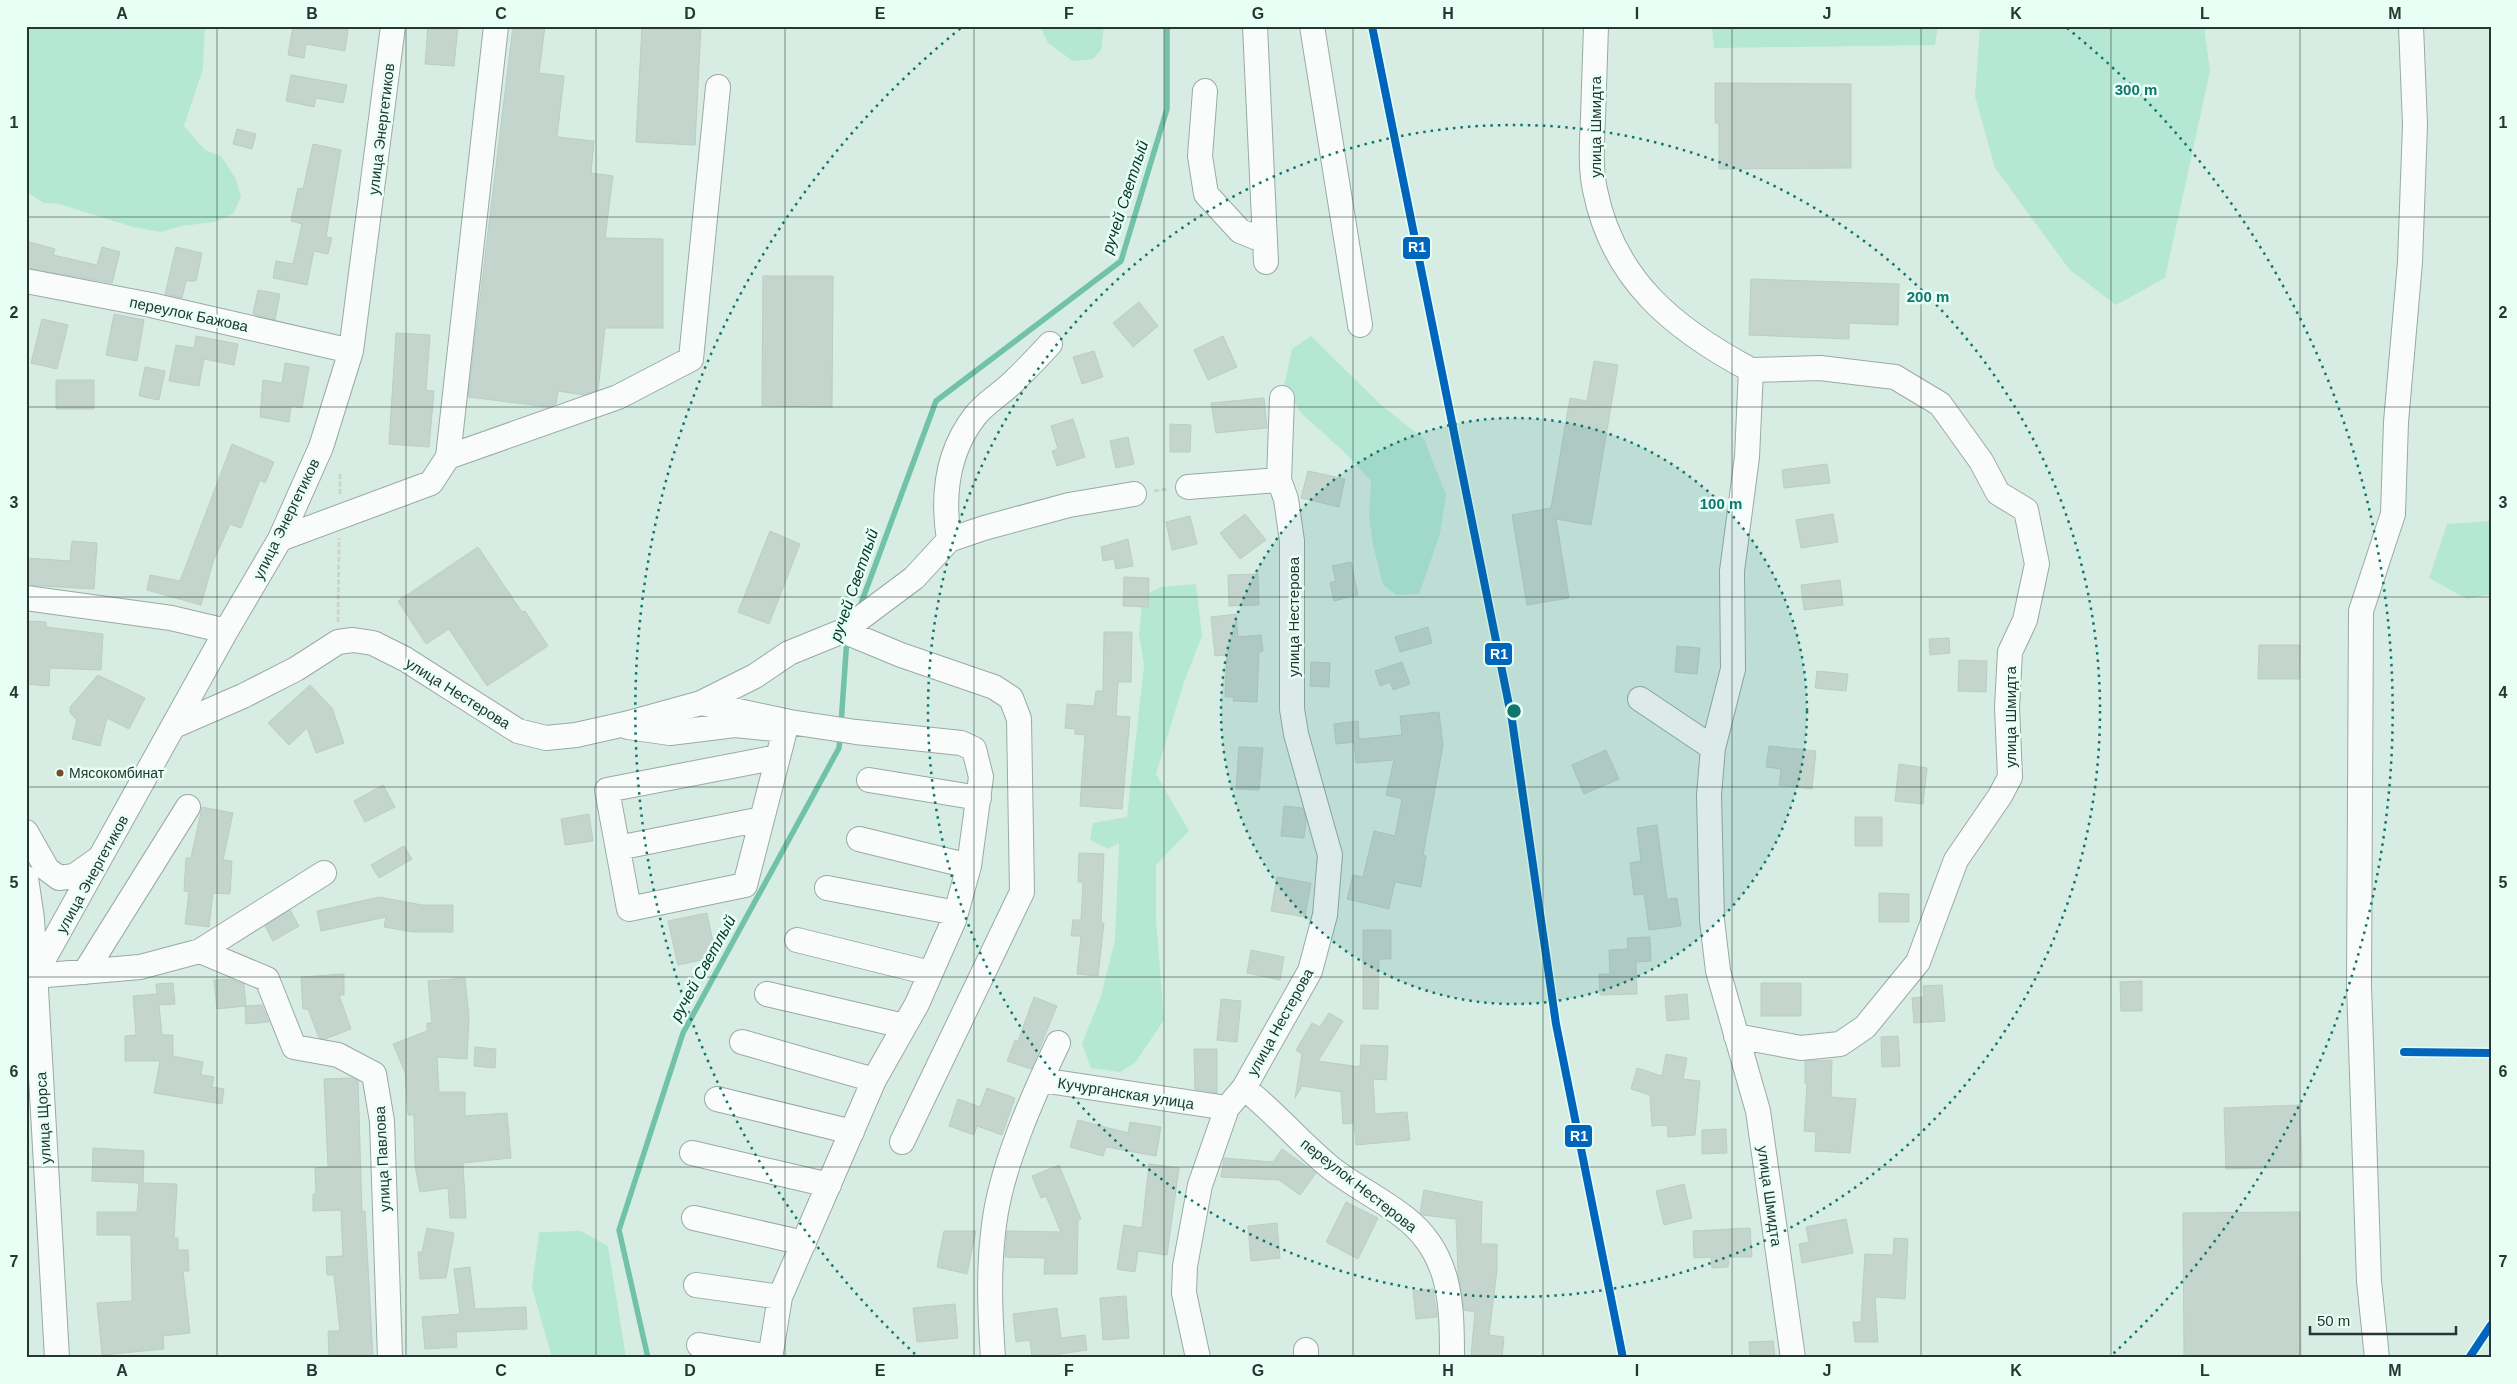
<svg xmlns="http://www.w3.org/2000/svg" width="2517" height="1384" font-family="Arial,sans-serif">
	<rect width="100%" height="100%" fill="#d7ede4"/>
	<!-- green -->
	<path fill="#b5e7d5" d="M26,26h179l-2,43 -19,57 21,24 16,6 15,23 5,18 -8,17 -18,8 -34,4 -20,6 -28,-5 -74,-23 -15,-1 -18,-11z
		M1040,26h64l-3,24 -8,9 -20,2 -25,-18z
		M1938,26l-3,19 -221,3 -2,-21z
		M1980,26h224l6,45 -45,207 -49,27 -47,-36 -74,-101 -20,-72z
		M1311,336l69,68 44,35 22,56 -6,39 -21,60 -22,1 -14,-10 -10,-40 -4,-30 2,-34 -28,-30 -42,-38 -17,-27 8,-37z
		M2491,521v73l-24,5 -38,-21 18,-54z
		M1196,584l6,52 -18,46 -28,92 33,57 -33,34v54l8,101 -29,43 -15,9 -29,-4 -9,-24 19,-48 14,-56 4,-97 -11,6 -18,-9 3,-17 34,-6 17,-151 -5,-32 4,-38 18,-9z
		M581,1231l27,15 18,112h-74l-20,-71 7,-55z"/>
	<g fill="none" stroke-linecap="round" stroke-linejoin="round">
		<!-- stream -->
		<path stroke="#71c2a8" stroke-width="5.5" d="M859,609l77,-208 185,-140 46,-152v-83
			M841,724l6,-86
			M648,1358l-29,-128 64,-197 156,-285 1,-12"/>
	</g>
	<!-- building -->
	<path fill="#c4d5ce" stroke="#bccdc6" d="M293,26h32l23,4 -3,21 -39,-7 -2,14 -16,-3z
		M428,26h30l-4,40 -29,-2z
		M513,26h32l-6,47 25,3 -7,61 37,4 -3,32 22,3 -8,62 58,1v89h-58l-7,62 -14,5 -26,-4 -2,13 -8,3 -80,-10z
		M642,26h59l-6,119 -59,-3z
		M291,75l56,10 -4,18 -27,-5 -2,9 -28,-6z
		M1715,83l136,1v84l-132,1v-46h-4z
		M237,129l19,5 -4,15 -19,-5z
		M313,144l28,6 -15,87 6,1 -4,16 -14,-3 -7,34 -34,-7 3,-17 17,3 9,-40 -11,-3 7,-33 5,1z
		M26,241l29,8 -2,6 44,10 5,-18 18,5 -8,31 -86,-15z
		M176,247l26,6 -6,28h-10l-4,17 -17,-4z
		M763,276h70l-1,131 -70,-1z
		M1751,279l148,5 -1,41 -49,-2v16l-100,-4z
		M258,290l22,4 -5,26 -22,-6z
		M1139,302l19,24 -25,21 -20,-24z
		M114,314l30,6 -7,41 -31,-6z
		M42,319l26,6 -11,44 -26,-6z
		M396,333l34,2 -4,55 8,1 -5,56 -40,-3z
		M196,336l42,8 -4,21 -30,-6 -5,27 -30,-5 7,-36 18,3z
		M1223,336l14,31 -29,13 -14,-30z
		M1094,351l9,26 -21,7 -9,-27z
		M1594,361l24,4 -27,160 -35,-6 13,79 -42,7 -15,-90 39,-7 19,-110 17,3z
		M285,363l24,4 -7,41 -11,-2 -2,16 -29,-5 3,-37 19,3z
		M145,367l20,4 -6,29 -20,-4z
		M56,380h38v29h-38z
		M1264,398l3,30 -51,5 -5,-30z
		M1073,419l12,38 -28,9 -5,-15 6,-2 -7,-23z
		M1170,424l21,1 -1,27h-20z
		M1128,437l6,27 -18,4 -6,-27z
		M232,444l42,18 -9,21 -5,-3 -19,48 -11,-4 -17,38 -12,43 -54,-15 3,-15 30,6z
		M1827,464l3,19 -46,5 -2,-18z
		M1308,471l37,8 -6,28 -38,-9z
		M1245,514l21,26 -26,19 -20,-26z
		M1833,514l5,28 -37,6 -5,-28z
		M1190,516l7,28 -25,6 -6,-28z
		M770,531l30,13 -31,80 -31,-12z
		M1128,539l5,27 -17,3 -2,-10 -11,2 -2,-14z
		M72,541l25,2 -3,46 -68,-4v-27l44,3z
		M478,547l44,65 3,-1 23,35 -61,40 -38,-57 -23,15 -28,-43z
		M1351,562l7,33 -24,6 -4,-18 6,-2 -4,-15z
		M1258,574l1,31 -30,1 -1,-31z
		M1124,577l25,1 -1,29 -25,-1z
		M1840,580l3,25 -39,5 -3,-25z
		M1236,614l2,23 23,-2 2,16 -4,1 -2,50 -24,-1 1,-4h-9l2,-42 -12,1 -4,-39z
		M26,621l20,1v5l57,7 -2,36 -51,-2 -1,18 -23,-2z
		M1428,627l4,16 -32,9 -5,-15z
		M1104,632h28l-1,50h-13l-2,34 14,1 -8,92 -42,-3 5,-71 -10,-1v-5l-10,-1 2,-24 27,2 2,-15h7z
		M1949,638l1,15 -20,2 -1,-16z
		M2259,645h41l-1,34h-41z
		M1677,646l23,2 -3,26 -22,-2z
		M1959,660l28,1 -1,31 -28,-1z
		M1311,662l19,1 -1,24 -19,-1z
		M1402,662l8,22 -17,6 -3,-8 -10,4 -5,-15z
		M1817,671l31,3 -2,17 -31,-3z
		M98,675l47,23 -16,31 -22,-11 -7,28 -28,-7 5,-19 -7,-7v-6z
		M310,685l22,23 12,35 -28,10 -9,-25 -18,17 -21,-22z
		M1439,712l4,34 -20,109 3,1 -5,31 -26,-5 -6,27 -42,-10 6,-24 10,2 11,-46 21,5 7,-37 -16,-4 8,-35 -38,3 -2,-21 -18,2 -2,-20 24,-3 1,18 43,-4 -2,-19z
		M1769,746l47,5 -4,38 -33,-4 2,-16 -15,-2z
		M1239,747l24,1 -4,42 -23,-1z
		M1606,750l13,29 -35,15 -12,-29z
		M1899,764l28,4 -4,36 -28,-3z
		M383,785l12,22 -30,15 -11,-21z
		M1284,806l19,2 3,12 -2,18 -23,-2z
		M202,807l31,6 -10,47 9,1 -2,33 -17,-1 -4,34 -24,-3 4,-32 -5,-1 2,-33h5z
		M589,814l4,27 -28,4 -4,-26z
		M1855,817h27v29h-27z
		M1657,825l10,74 10,-1 4,28 -32,4 -5,-36 -10,1 -4,-32 11,-2 -4,-33z
		M404,846l8,13 -33,19 -8,-13z
		M1079,853l25,1 -3,69h3l-6,53 -21,-2 4,-38h-10l2,-16h8l2,-38h-5z
		M1277,877l34,6 -6,34 -34,-6z
		M1879,893l30,1v28h-30z
		M379,897l43,8h31v27h-40l-29,-5 2,-10 -65,14 -4,-20z
		M290,910l9,16 -26,15 -8,-15z
		M707,913l9,44 -38,8 -10,-44z
		M1363,930h28v29h-12l-1,50h-15z
		M1650,937l1,24 -15,1 1,32 -37,1 -1,-21h11l-1,-24 19,-1 -1,-11z
		M1251,950l33,7 -4,23 -33,-7z
		M344,974v21h-5l12,34 -26,10 -6,-1 -11,-29h-5l-2,-32z
		M465,978l4,39 -2,42 -30,-2 2,35h26v24l42,-3 4,45 -48,5 3,55h-16l-2,-30 -28,4 -5,-26 -1,-51h-6l-3,-43 -12,-28 34,-13v-8h5l-4,-42z
		M230,979l14,5 2,22 -29,3 -3,-29z
		M2142,981v30h-21l-1,-29z
		M173,983l2,21 -16,1 3,30h11v21l30,6 -2,13 13,2 -2,10 12,2 -2,15 -68,-11 6,-32h-35v-25l11,-1 -3,-39 24,-2 -1,-10z
		M1761,983h40v33h-40z
		M1942,985l3,36 -31,2 -2,-25 12,-1 -1,-11z
		M1687,994l2,25 -22,2 -2,-25z
		M1034,997l23,9 -26,63 -24,-8 8,-21 3,1z
		M1221,999l20,2 -4,41 -20,-2z
		M262,1005l7,17 -23,2 -1,-18z
		M1329,1013l14,8 -25,40 42,6 1,-22 27,1 -2,34 -13,-1 2,35 32,-2 3,28 -54,5 -2,-22 -11,1 -2,-32 -39,-6 -7,12 7,-44 -6,-4 16,-27 8,4z
		M1898,1036l2,30 -18,1 -1,-30z
		M475,1047l21,2 -1,19 -21,-2z
		M1194,1049h23v44l-22,-4z
		M1666,1054l21,4 -4,21 17,2 -5,54 -27,2 -1,-12 -15,1 -2,-31 -19,-6 6,-21 25,8z
		M1832,1060l-1,37 25,2 -6,54 -35,-2 1,-19 -12,-1 3,-47h-2v-23z
		M352,1078l6,3 4,131 3,-1 8,147h-44l-1,-27h12l-6,-56h-7l-1,-18 17,-1 -2,-46 -28,1v-17h3l-1,-26 13,-1 -4,-88z
		M987,1088l28,10 -13,37 -25,-9 -3,9 -25,-9 9,-27 22,8z
		M2300,1105l2,62 -76,2 -2,-61z
		M1078,1120l50,13 2,-11 31,5 -5,29 -50,-9 -3,9 -33,-9z
		M1726,1129l1,24 -25,1v-24z
		M93,1148l51,3 -1,32 34,1 -3,54h4v12h10l1,21h-6l7,62 -27,3 1,13 -62,6 -5,-52 35,-2 -1,-66h-34v-23h40l2,-29 -47,-2z
		M1282,1149l34,24 -16,22 -21,-15 -58,-3 3,-19 49,4z
		M1149,1164l30,4 -12,87 -29,-4 -3,21 -18,-3 7,-44 18,3z
		M1059,1165l22,54 -3,1 -1,54h-33l1,-16 -40,-1 2,-26 54,1 -15,-36 -5,2 -9,-22z
		M1684,1184l8,34 -28,7 -8,-34z
		M1424,1190l58,12 -1,42h16v26l-8,65 15,2 -2,21 -31,-2 4,-44 -11,-2 -6,-37 -2,-54 -33,-4 -3,-2z
		M1346,1202l32,16 -20,41 -32,-17z
		M2300,1212l1,146h-117l-1,-145z
		M1846,1219l7,34 -51,10 -3,-19 10,-2 -3,-15z
		M1277,1223l3,35 -29,3 -3,-35z
		M427,1228l27,5 -8,45 -26,1 -2,-27h4z
		M1750,1228l2,29h-23l-1,10 -16,1 -1,-11 -17,1 -1,-27z
		M944,1231h32l-9,43 -30,-7z
		M1894,1238l14,1 -3,60 -30,-2 3,45h-23l-2,-20h8l4,-68 28,1z
		M470,1267l5,42 51,-2 1,22 -71,3 1,15 -32,2 -3,-32 38,-3 -6,-45z
		M1433,1289l4,28 -21,2 -3,-28z
		M1126,1296l3,42 -26,2 -3,-42z
		M955,1304l3,34 -41,4 -4,-34z
		M1057,1308l4,30 24,-3 2,15 -27,4 1,4h-29l-2,-18 -14,2 -3,-28z
		M1773,1341l2,17h-25l-1,-16z"/>
	<g fill="none" stroke-linecap="round" stroke-linejoin="round">
		<defs>
			<path id="minor" d="M1255,26l11,236
				M1312,26l48,299
				M1596,26c-1,31 -2,61 -3,92 -1,23 -3,49 2,72 18,90 79,139 156,180l-4,87 -15,114 1,98 -20,79 -4,47 3,125 6,51 40,140 35,247
				M1205,91l-5,65 6,38 34,37 25,10
				M26,281l125,24 200,46
				M448,457l170,-60 73,-38 27,-272
				M1188,487l91,-7
				M280,539l151,-56 17,-26 48,-431
				M949,540c-7,-44 -2,-88 26,-124 10,-13 26,-22 37,-33 14,-13 26,-26 38,-39
				M26,598l145,20 55,13
				M843,631l58,24 93,32 17,11 8,21 3,173 -120,250
				M1640,699l73,49
				M701,703l89,19 66,10 105,11 13,6 7,28 -12,89 -15,54 -37,84 -43,76 -94,217 -10,61
				M174,726l69,-30 53,-27 42,-27 15,-2 20,3 32,16 113,72 28,7 30,-3 49,-11 76,-21 54,-27 34,-23 54,-22 71,-53 35,-38 35,-12 85,-23 65,-11
				M628,727l42,6 65,-8 50,5 -40,155 -116,24 -22,-119 171,-33
				M869,780l110,18
				M26,832l21,37 12,9 15,-2 24,-17
				M859,839l110,27
				M618,848l144,-29
				M26,878l6,41 25,439
				M827,888l129,25
				M797,940l133,33
				M200,951l124,-78
				M85,972l103,-165
				M35,976l105,-9 60,-16 67,28 27,68 44,8 36,19 8,47 8,237
				M26,991l200,-360 54,-92 41,-92 30,-96 42,-325
				M767,994l137,32
				M1736,1036l65,12 39,-4 25,-17 53,-65 38,-102 44,-64 10,-19 -3,-70 3,-55 15,-32 12,-56 -11,-54 -28,-17 -17,-32 -41,-57 -45,-27 -75,-9 -69,2
				M742,1042l132,38
				M1041,1080l186,28
				M1244,1088c31,24 56,55 87,80 23,18 50,31 73,49 47,36 48,86 48,141
				M717,1099l135,33
				M692,1153l137,32
				M694,1218l110,25
				M696,1285l84,12
				M699,1345l71,12
				M993,1358c-3,-45 -5,-88 1,-133 7,-58 39,-129 64,-182
				M1198,1358l-14,-65 1,-27 15,-81 27,-77 17,-20 66,-117 15,-56 5,-60 -34,-121 -4,-25v-168l-6,-42 -7,-19 3,-82
				M1306,1358v-8
				M2377,1358l-8,-77 -10,-295 2,-375 32,-97 3,-92 14,-160 5,-137 -4,-99"/>
		</defs>
		<!-- minor casing -->
		<use href="#minor" stroke="#99aaa4" stroke-width="26"/>
		<!-- path -->
		<path stroke="#ccd3d0" stroke-width="3" stroke-dasharray="5 2.5" stroke-linecap="butt" d="M1154,491l14,-2
			M340,494v-22
			M338,622l1,-84"/>
		<!-- minor -->
		<use href="#minor" stroke="#f9fcfb" stroke-width="24"/>
		<defs>
			<path id="rail-1" d="M1372,26l140,694 44,304 67,334
				M2404,1052l87,1
				M2469,1358l22,-33"/>
		</defs>
		<!-- rail-1 casing -->
		<use href="#rail-1" stroke="#e7fff5" stroke-width="11"/>
		<!-- rail-1 -->
		<use href="#rail-1" stroke="#0065bd" stroke-width="8"/>
	</g>
	<!-- grid -->
	<path fill="none" stroke="#263630" stroke-width="1" stroke-opacity="0.55" d="M217,26v1332M406,26v1332M596,26v1332M785,26v1332M974,26v1332M1164,26v1332M1353,26v1332M1543,26v1332M1732,26v1332M1921,26v1332M2111,26v1332M2300,26v1332M26,217h2465M26,407h2465M26,597h2465M26,787h2465M26,977h2465M26,1167h2465"/>
	<!-- distance rings -->
	<circle cx="1514" cy="711" r="293" fill="#0f766e" fill-opacity=".12"/>
	<g fill="none" stroke="#0f766e" stroke-width="2.5" stroke-dasharray="2.5 5">
		<circle cx="1514" cy="711" r="293"/>
		<circle cx="1514" cy="711" r="586"/>
		<path d="M915 1354A879 879 0 0 1 961 28M2067 28A879 879 0 0 1 2113 1354"/>
	</g>
	<!-- markers -->
	<circle fill="#7a4b2a" stroke="#e7fff5" stroke-width="2" cx="60" cy="773" r="4.5"/>
	<g text-anchor="middle" dominant-baseline="central" stroke-width="5" stroke-linejoin="round" paint-order="stroke">
		<!-- bus labels -->
		<g font-size="14" fill="#263630" stroke="#e7fff5" text-anchor="start">
			<text x="69" y="773">Мясокомбинат</text>
		</g>
		<!-- street labels -->
		<g font-size="15" fill="#263630" stroke="#e7fff5">
			<text transform="translate(1595 127) rotate(-90)">улица Шмидта</text>
			<text transform="translate(381 129) rotate(-83)">улица Энергетиков</text>
			<text transform="translate(189 314) rotate(12)">переулок Бажова</text>
			<text transform="translate(286 519) rotate(-64)">улица Энергетиков</text>
			<text transform="translate(1293 617) rotate(-90)">улица Нестерова</text>
			<text transform="translate(458 693) rotate(32)">улица Нестерова</text>
			<text transform="translate(2010 717) rotate(-90)">улица Шмидта</text>
			<text transform="translate(92 874) rotate(-61)">улица Энергетиков</text>
			<text transform="translate(1280 1022) rotate(-61)">улица Нестерова</text>
			<text transform="translate(1126 1093) rotate(9)">Кучурганская улица</text>
			<text transform="translate(43 1118) rotate(-93)">улица Щорса</text>
			<text transform="translate(382 1159) rotate(-93)">улица Павлова</text>
			<text transform="translate(1359 1185) rotate(38)">переулок Нестерова</text>
			<text transform="translate(1770 1196) rotate(82)">улица Шмидта</text>
		</g>
		<!-- water labels -->
		<g font-size="16" font-style="italic" fill="#08382b" stroke="#e7fff5">
			<text transform="translate(1125 197) rotate(-72)">ручей Светлый</text>
			<text transform="translate(854 585) rotate(-71)">ручей Светлый</text>
			<text transform="translate(703 968) rotate(-61)">ручей Светлый</text>
		</g>
	</g>
	<circle cx="1514" cy="711" r="8" fill="#0f766e" stroke="#e7fff5" stroke-width="2.5"/>
	<g font-size="15" text-anchor="middle" font-weight="bold" fill="#0f766e" stroke="#e7fff5" stroke-width="5" stroke-linejoin="round" paint-order="stroke">
		<text x="2136" y="95">300 m</text>
		<text x="1928" y="302">200 m</text>
		<text x="1721" y="509">100 m</text>
	</g>
	<g stroke="#e7fff5" stroke-width="2">
		<rect x="1402" y="236" width="29" height="24" rx="5" fill="#0065bd"/>
		<rect x="1484" y="642" width="29" height="24" rx="5" fill="#0065bd"/>
		<rect x="1564" y="1124" width="29" height="24" rx="5" fill="#0065bd"/>
	</g>
	<g font-size="14" text-anchor="middle" font-weight="bold" fill="#fff">
		<text x="1417" y="252">R1</text>
		<text x="1499" y="659">R1</text>
		<text x="1579" y="1141">R1</text>
	</g>
	<!-- border -->
	<rect width="2517" height="1384" fill="none" stroke="#e7fff5" stroke-width="55"/>
	<!-- scale -->
	<path d="M2310 1326v8h146v-8" fill="none" stroke="#263630" stroke-width="2.5"/>
	<text x="2317" y="1326" font-size="15" fill="#263630" stroke="#e7fff5" stroke-width="4" paint-order="stroke">50 m</text>
	<rect x="28" y="28" width="2462" height="1328" fill="none" stroke="#263630" stroke-width="2"/>
	<g font-size="16" text-anchor="middle" font-weight="bold" fill="#263630">
		<text x="122" y="19">A</text>
		<text x="312" y="19">B</text>
		<text x="501" y="19">C</text>
		<text x="690" y="19">D</text>
		<text x="880" y="19">E</text>
		<text x="1069" y="19">F</text>
		<text x="1258" y="19">G</text>
		<text x="1448" y="19">H</text>
		<text x="1637" y="19">I</text>
		<text x="1827" y="19">J</text>
		<text x="2016" y="19">K</text>
		<text x="2205" y="19">L</text>
		<text x="2395" y="19">M</text>
		<text x="14" y="128">1</text>
		<text x="2503" y="128">1</text>
		<text x="14" y="318">2</text>
		<text x="2503" y="318">2</text>
		<text x="14" y="508">3</text>
		<text x="2503" y="508">3</text>
		<text x="14" y="698">4</text>
		<text x="2503" y="698">4</text>
		<text x="14" y="888">5</text>
		<text x="2503" y="888">5</text>
		<text x="14" y="1077">6</text>
		<text x="2503" y="1077">6</text>
		<text x="14" y="1267">7</text>
		<text x="2503" y="1267">7</text>
		<text x="122" y="1376">A</text>
		<text x="312" y="1376">B</text>
		<text x="501" y="1376">C</text>
		<text x="690" y="1376">D</text>
		<text x="880" y="1376">E</text>
		<text x="1069" y="1376">F</text>
		<text x="1258" y="1376">G</text>
		<text x="1448" y="1376">H</text>
		<text x="1637" y="1376">I</text>
		<text x="1827" y="1376">J</text>
		<text x="2016" y="1376">K</text>
		<text x="2205" y="1376">L</text>
		<text x="2395" y="1376">M</text>
	</g>
</svg>
